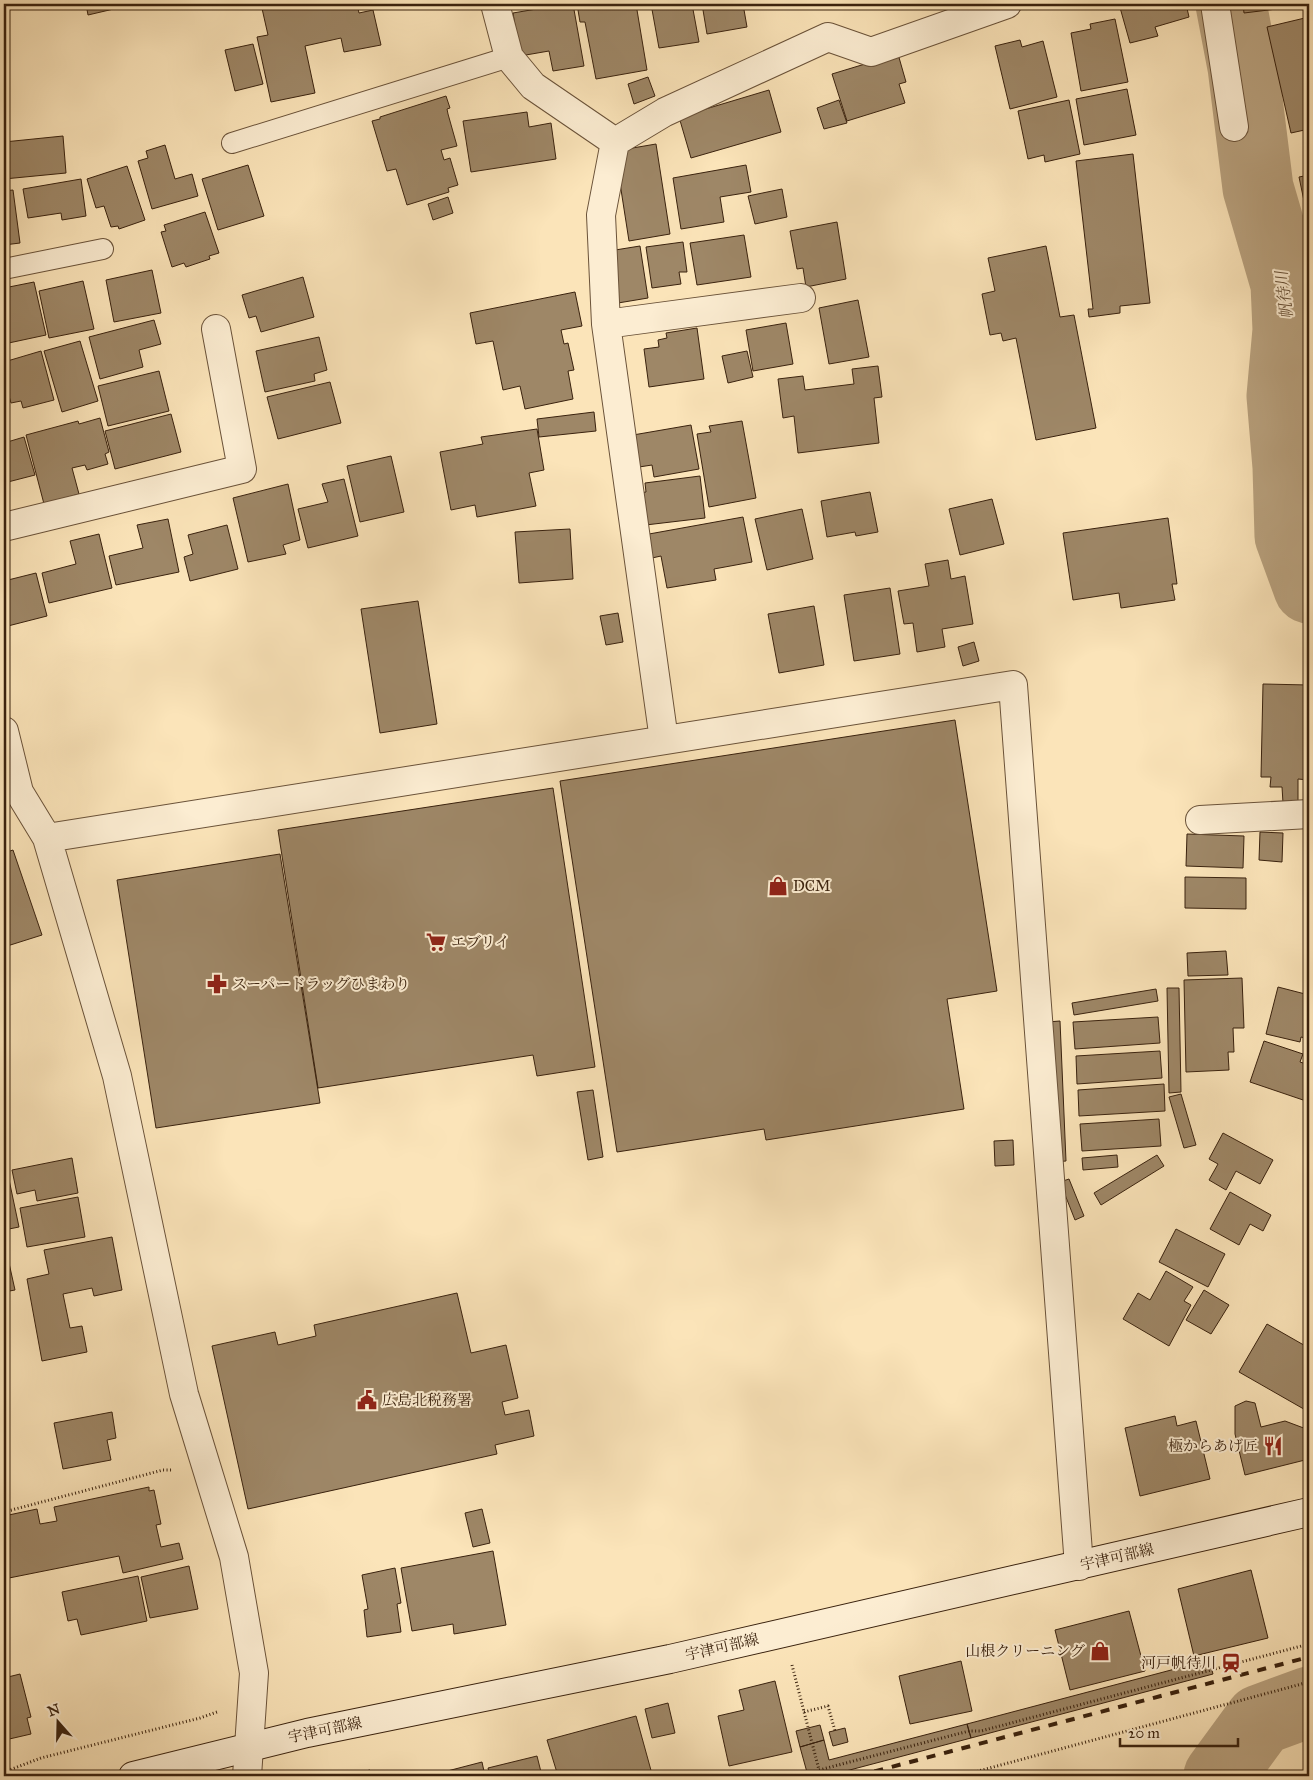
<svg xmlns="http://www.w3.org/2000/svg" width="1313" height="1780" font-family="'IM FELL Great Primer','Noto Serif JP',serif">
	<rect width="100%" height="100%" fill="#fbe4b9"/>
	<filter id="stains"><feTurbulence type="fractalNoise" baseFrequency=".004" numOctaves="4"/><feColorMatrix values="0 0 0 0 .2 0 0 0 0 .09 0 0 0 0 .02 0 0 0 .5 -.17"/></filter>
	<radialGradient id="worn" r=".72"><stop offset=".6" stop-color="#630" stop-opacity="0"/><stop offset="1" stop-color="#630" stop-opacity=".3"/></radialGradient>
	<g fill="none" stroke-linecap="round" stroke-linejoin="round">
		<!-- river -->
		<path stroke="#b9a27f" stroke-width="71" d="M1231,4l12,63 15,121 28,96 2,46 -6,66 6,71 2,69 19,52
			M1219,1776l41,-56 49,-18"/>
	</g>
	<!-- building -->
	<path fill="#9e8767" stroke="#3a220e" d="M86,4h49l-47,11z
		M261,4h96l2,9 14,-3 8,35 -37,7 -3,-14 -36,8 10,47 -44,9 -14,-65 11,-2z
		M566,4h7l11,62 -31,5 -4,-20 -29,5 -7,-43z
		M577,4h59l11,66 -51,9 -11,-57h-5z
		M651,4h41l7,38 -40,6z
		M702,4h41l4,23 -40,7z
		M1119,4h67l3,13 -34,10 3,9 -28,7z
		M1243,4h66v1l-65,8z
		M1309,17v112l-18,4 -24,-106z
		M1115,19l13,63 -47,9 -10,-58 20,-4 -1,-5z
		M1020,40l2,7 21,-6 14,56 -47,12 -15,-63z
		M253,44l10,40 -28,7 -10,-41z
		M898,54l8,28 -7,2 6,19 -58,18 -15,-47z
		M648,77l7,19 -21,8 -6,-20z
		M1127,89l9,46 -52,10 -8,-46z
		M769,90l12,42 -90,26 -12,-41z
		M446,96l4,12 -3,1 1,5 9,32 -16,4 3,10 6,-2 8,27 -10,3 1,4 -42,13 -11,-36 -9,2 -15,-50 8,-2v-2z
		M839,100l8,23 -23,6 -7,-21z
		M1069,100l11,54 -35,8 -1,-7 -16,4 -10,-48z
		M527,112l2,15 22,-4 5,36 -85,13 -8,-51z
		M63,136l3,37 -62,6v-37z
		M656,144l14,90 -41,7 -14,-90z
		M165,145l10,34 17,-5 6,22 -46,13 -14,-48 10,-3 -2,-7z
		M1133,154l17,149 -30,3v7l-31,4 -1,-8h5l-17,-148z
		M248,165l16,51 -46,14 -16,-51z
		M746,165l5,27 -31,5 4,25 -43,7 -8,-51z
		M127,166l18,54 -26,9 -1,-3 -7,1 -7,-21 -8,2 -9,-29z
		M1309,175v50l-10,-48z
		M81,179l5,37 -24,4 -1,-7 -33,5 -5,-29z
		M782,189l5,28 -32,7 -7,-28z
		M13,190l7,53 -16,2v-54z
		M448,197l5,16 -20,7 -5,-16z
		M205,212l14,41 -10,3 1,3 -24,8 -2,-4 -12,4 -11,-35 5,-1 -2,-6z
		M837,222l9,57 -40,8 -3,-19 -6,1 -7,-38z
		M744,235l7,42 -54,8 -7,-42z
		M683,242l4,30h-8l2,12 -29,4 -6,-41z
		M640,246l8,52 -30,5 -9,-52z
		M1046,246l14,71 14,-2 22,113 -60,12 -20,-102 -13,3 -2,-8 -11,2 -8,-41 13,-3 -7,-33z
		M152,270l9,43 -47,9 -8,-42z
		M303,277l11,40 -53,15 -5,-16 -7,2 -7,-23z
		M83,281l11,48 -45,9 -10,-47z
		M34,282l12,53 -42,9v-56z
		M575,292l7,34 -21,4 3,14 4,-1 6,27 -6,1 5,28 -48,10 -5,-23 -17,4 -10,-49 -17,3 -6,-31z
		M858,300l11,57 -40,7 -10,-56z
		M154,320l7,24 -22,6 4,17 -43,12 -11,-42z
		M786,323l7,41 -40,7 -7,-41z
		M697,328l7,51 -55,8 -5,-38 15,-2 -1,-7 9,-2 -1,-5z
		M319,337l8,33 -13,4 1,7 -50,11 -9,-41z
		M80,341l18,60 -36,11 -18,-61z
		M41,351l13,49 -31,8 -2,-7 -10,2 -7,-25v-16z
		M747,351l6,26 -25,6 -6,-27z
		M878,366l4,31 -8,1 5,45 -81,10 -4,-37 -11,2 -5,-39 25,-3 2,14 49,-6 -2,-15z
		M159,371l10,40 -61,15 -10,-40z
		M330,382l11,41 -63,16 -11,-42z
		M594,412l2,19 -57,6 -2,-18z
		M171,414l10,38 -66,17 -10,-38z
		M100,418l9,34 -4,2 3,10 -21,6 -2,-5 -13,3 7,26 -35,10 -18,-69 52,-14 1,3z
		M742,421l14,77 -47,9 -12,-73 14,-2 -2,-6z
		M691,425l8,44 -45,8 -2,-12 -13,2 -6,-32z
		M537,429l7,41 -15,3 7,33 -59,11 -2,-12 -24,5 -11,-58 43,-8 -2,-7z
		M24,437l11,38 -31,8v-40z
		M391,456l13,56 -44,10 -13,-56z
		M700,476l5,42 -68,8 -4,-32 13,-2 -1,-9z
		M344,479l14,57 -50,12 -10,-39 30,-7 -6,-18z
		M288,484l12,56 -17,5 3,9 -38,8 -15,-64z
		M870,492l8,40 -22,4 -1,-4 -28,5 -6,-36z
		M992,499l12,45 -44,11 -11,-46z
		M802,509l11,50 -46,11 -12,-51z
		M743,517l9,45 -38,7 2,11 -49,8 -6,-32 -18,4 -5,-24z
		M1168,518l9,66h-5l3,16 -54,8 -2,-15 -46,7 -10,-67z
		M168,519l11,53 -63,13 -7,-29 34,-8 -6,-23z
		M227,525l11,44 -48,12 -6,-24 9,-3 -5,-19z
		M570,529l3,50 -54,4 -4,-51z
		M99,534l13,54 -63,15 -7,-30 34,-9 -6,-23z
		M948,560l3,19 14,-3 8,48 -31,5 3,18 -28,5 -4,-29 -9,1 -6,-33 31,-5 -4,-22z
		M36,573l11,43 -43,11v-46z
		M890,588l10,66 -46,7 -10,-66z
		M418,601l19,123 -57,9 -19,-124z
		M814,606l10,59 -45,8 -11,-59z
		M618,613l5,29 -17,3 -6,-29z
		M974,642l5,19 -16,5 -5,-19z
		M1263,684l46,1v95l-11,-1v24h-15l-1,-16h-12l1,-10h-10z
		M955,720l42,271 -50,8 17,110 -198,31 -2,-11 -147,23 -57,-371z
		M553,788l42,279 -58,9 -4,-21 -215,33 -40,-258z
		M1260,832l23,1 -1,29 -23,-2z
		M1187,834l57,2 -1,32 -57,-2z
		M13,850l29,85 -38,12v-94z
		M280,854l40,249 -164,25 -39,-248z
		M1185,877l61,1v31l-61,-1z
		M1226,951l2,24 -40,1 -1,-23z
		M1242,978l2,50h-11l1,24h-6l1,18 -43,2 -2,-92z
		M1278,987l31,8v44l-8,-2 -1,5 -34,-8z
		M1167,988h12l2,104 -12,1z
		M1156,989l2,12 -84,14 -2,-12z
		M1158,1017l2,26 -85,6 -2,-27z
		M1060,1021l6,140 -13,1 -6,-140z
		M1264,1041l39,13 -3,8 9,3v37l-59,-20z
		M1160,1051l2,27 -85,6 -1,-28z
		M1164,1084l1,27 -86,5 -1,-26z
		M593,1090l10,67 -15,3 -11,-68z
		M1181,1094l15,51 -12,3 -15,-51z
		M1159,1119l2,27 -79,5 -2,-27z
		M1223,1133l50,27 -13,24 -24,-13 -10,19 -17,-10 9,-16 -9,-5z
		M1013,1140l1,25 -19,1 -1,-25z
		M1117,1155l1,12 -35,3 -1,-12z
		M1157,1155l7,11 -63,39 -7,-12z
		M72,1158l6,35 -41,8 -2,-11 -18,4 -5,-24z
		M7,1170l12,57 -15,3v-59z
		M1069,1179l15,37 -9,4 -15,-38z
		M1230,1192l41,23 -8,16 -13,-7 -11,21 -29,-16z
		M78,1197l7,40 -58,10 -7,-39z
		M1176,1229l49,25 -17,33 -49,-25z
		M112,1237l10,53 -28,6 -2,-8 -29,6 7,34 12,-2 5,26 -45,9 -15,-82 22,-5 -5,-24z
		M7,1254l8,36 -11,2v-37z
		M1166,1271l27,16 -9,14 7,4 -22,41 -46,-27 15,-26 12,7z
		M1204,1290l25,15 -18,29 -25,-14z
		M457,1293l14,60 35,-8 12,53 -16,4 3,13 24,-5 5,26 -39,9 2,9 -249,55 -36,-163 63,-14 3,13 38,-9 -2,-11z
		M1267,1324l42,24v64l-70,-40z
		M1246,1401l9,2 6,24 24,-6 24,9v29l-64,16 -10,-41v-28z
		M112,1412l4,26 -9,2 4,20 -48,9 -9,-46z
		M1175,1416l2,10 19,-5 14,58 -70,17 -15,-68z
		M149,1487v4l5,-1 7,34 -5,1 5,22 18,-4 4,16 -60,14 -4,-17 -115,23v-63l33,-7 3,15 17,-3 -3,-14z
		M482,1509l8,34 -17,4 -8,-34z
		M493,1551l13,74 -52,9 -1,-10 -41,7 -11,-63z
		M189,1566l9,43 -48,9 -9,-41z
		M395,1568l6,35 -4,1 4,28 -34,5 -3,-27 4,-1 -6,-34z
		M1251,1570l17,68 -74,18 -16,-67z
		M138,1576l9,45 -66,14 -4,-16 -9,2 -6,-29z
		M1129,1611l16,60 -75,19 -15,-60z
		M1209,1660l4,14 -242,64 -4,-14z
		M961,1661l11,50 -62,13 -11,-48z
		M20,1674l11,43 -4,1 4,16 -26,6 -1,-62z
		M775,1681l17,71 -63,14 -11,-50 26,-6 -5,-20z
		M668,1703l7,30 -23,5 -7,-29z
		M636,1716l16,58 -10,2h-84l-11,-36z
		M967,1724l4,14 -144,38h-19l-8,-29 24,-7 5,20z
		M820,1725l4,15 -24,7 -4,-16z
		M845,1728l3,14 -15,4 -4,-14z
		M537,1756l5,20h-52l-2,-8z
		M482,1762l3,14h-52l-1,-1z
		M370,1770l1,6h-25v-1z"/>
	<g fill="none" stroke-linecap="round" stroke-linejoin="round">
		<defs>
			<path id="service" d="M232,143l277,-86
				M4,269l99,-20"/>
			<path id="minor" d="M495,4l14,53 24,29 82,56
				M1215,4l19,123
				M606,324l195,-26
				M4,527l238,-58 -26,-140
				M4,731l15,61 28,46 70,238 67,318 50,163 20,116 -5,74
				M664,740l-58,-416 -5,-109 14,-73 50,-30 163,-75 43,15 136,-48
				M1200,820l109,-6
				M47,838l966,-153 66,881"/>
			<path id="tertiary" d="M247,1776l2,-29"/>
			<path id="secondary" d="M133,1776l174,-43 363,-74 639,-147"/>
		</defs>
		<!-- service casing -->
		<use href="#service" stroke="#6a5239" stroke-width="22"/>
		<!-- minor casing -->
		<use href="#minor" stroke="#6a5239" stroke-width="30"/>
		<!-- tertiary casing -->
		<use href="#tertiary" stroke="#6a5239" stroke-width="30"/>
		<!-- secondary casing -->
		<use href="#secondary" stroke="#3a220e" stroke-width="30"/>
		<!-- path -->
		<path stroke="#3a220e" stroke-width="3" stroke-dasharray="1 2.5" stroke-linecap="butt" d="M4,1512l159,-42h10
			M792,1665l27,105 150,-39h12l328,-87
			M804,1712l24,-6 7,25
			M4,1772l37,-14 159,-40 17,-6
			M960,1776l349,-94"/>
		<!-- service -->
		<use href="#service" stroke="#fcedd2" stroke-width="20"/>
		<!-- minor -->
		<use href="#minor" stroke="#fcedd2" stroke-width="28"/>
		<!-- tertiary -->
		<use href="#tertiary" stroke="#fcedd2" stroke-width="28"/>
		<!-- secondary -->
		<use href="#secondary" stroke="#fcedd2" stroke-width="28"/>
		<!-- rail -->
		<path stroke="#3a220e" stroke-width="4" stroke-dasharray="9 9" stroke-linecap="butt" d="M857,1776l452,-119"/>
	</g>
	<!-- icons -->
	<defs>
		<symbol id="shop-bare" viewBox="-9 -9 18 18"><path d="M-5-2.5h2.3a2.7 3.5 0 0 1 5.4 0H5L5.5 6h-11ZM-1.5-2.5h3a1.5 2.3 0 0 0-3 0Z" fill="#8f2418" stroke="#fcedd2" stroke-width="2.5" paint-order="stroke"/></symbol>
		<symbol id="supermarket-bare" viewBox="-9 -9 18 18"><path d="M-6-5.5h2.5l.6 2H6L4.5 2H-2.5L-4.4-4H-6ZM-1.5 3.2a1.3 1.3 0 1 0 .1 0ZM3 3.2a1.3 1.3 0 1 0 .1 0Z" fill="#8f2418" stroke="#fcedd2" stroke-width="2.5" paint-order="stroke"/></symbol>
		<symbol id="pharmacy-bare" viewBox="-9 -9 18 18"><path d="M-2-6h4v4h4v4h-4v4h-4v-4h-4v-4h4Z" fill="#8f2418" stroke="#fcedd2" stroke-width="2.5" paint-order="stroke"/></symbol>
		<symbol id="civic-bare" viewBox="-9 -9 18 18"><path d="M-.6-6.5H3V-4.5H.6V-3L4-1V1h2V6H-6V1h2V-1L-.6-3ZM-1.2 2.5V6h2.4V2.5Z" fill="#8f2418" stroke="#fcedd2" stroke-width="2.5" paint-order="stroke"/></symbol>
		<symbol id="restaurant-bare" viewBox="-9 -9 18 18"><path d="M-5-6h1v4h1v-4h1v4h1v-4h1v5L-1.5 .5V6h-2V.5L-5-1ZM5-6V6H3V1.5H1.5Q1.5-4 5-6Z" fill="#8f2418" stroke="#fcedd2" stroke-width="2.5" paint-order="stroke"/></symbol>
		<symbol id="station-bare" viewBox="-9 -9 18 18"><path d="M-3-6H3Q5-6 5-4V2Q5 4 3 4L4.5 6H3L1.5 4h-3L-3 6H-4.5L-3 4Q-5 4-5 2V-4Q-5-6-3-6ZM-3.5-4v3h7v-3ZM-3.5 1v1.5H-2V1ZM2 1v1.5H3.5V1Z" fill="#8f2418" stroke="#fcedd2" stroke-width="2.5" paint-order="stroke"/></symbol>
	</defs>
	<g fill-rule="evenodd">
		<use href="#shop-bare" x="764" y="872" width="28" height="28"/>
		<use href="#supermarket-bare" x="422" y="928" width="28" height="28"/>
		<use href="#pharmacy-bare" x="203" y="970" width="28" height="28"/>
		<use href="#civic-bare" x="353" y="1386" width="28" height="28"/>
		<use href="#restaurant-bare" x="1259" y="1432" width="28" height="28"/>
		<use href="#shop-bare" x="1086" y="1637" width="28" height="28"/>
		<use href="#station-bare" x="1217" y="1649" width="28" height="28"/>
	</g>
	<g text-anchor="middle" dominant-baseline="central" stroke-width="4" stroke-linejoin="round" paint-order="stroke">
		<!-- poi labels -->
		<g font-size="15" fill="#3a220e" stroke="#fcedd2" text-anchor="start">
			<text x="793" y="886">DCM</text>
			<text x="451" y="942">エブリイ</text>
			<text x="232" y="984">スーパードラッグひまわり</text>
			<text x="382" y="1400">広島北税務署</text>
			<text x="1258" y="1446" text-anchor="end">極からあげ匠</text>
			<text x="1085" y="1651" text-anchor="end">山根クリーニング</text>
			<text x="1216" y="1663" text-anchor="end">河戸帆待川</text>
		</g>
		<!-- street labels -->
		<g font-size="15" fill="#3a220e" stroke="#fcedd2">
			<text transform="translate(1117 1557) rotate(-13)">宇津可部線</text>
			<text transform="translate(722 1647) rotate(-13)">宇津可部線</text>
			<text transform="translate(325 1730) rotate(-12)">宇津可部線</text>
		</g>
		<!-- water labels -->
		<g font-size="16" font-style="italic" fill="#664f36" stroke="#fcedd2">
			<text transform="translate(1284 295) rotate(-97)">帆待川</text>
		</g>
	</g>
	<!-- margin -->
	<rect width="1313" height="1780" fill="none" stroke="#fbe4b9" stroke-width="20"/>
	<rect x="5" y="5" width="1303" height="1770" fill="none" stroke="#3a220e" stroke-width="2.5"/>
	<rect x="10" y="10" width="1293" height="1760" fill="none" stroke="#3a220e"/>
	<!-- north arrow -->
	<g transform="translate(58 1722) rotate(340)" stroke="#fcedd2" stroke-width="4" paint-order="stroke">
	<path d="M0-4L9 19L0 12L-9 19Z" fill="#3a220e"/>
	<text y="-8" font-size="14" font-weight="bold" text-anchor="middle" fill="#3a220e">N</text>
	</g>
	<!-- scale -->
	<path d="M1120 1738v8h118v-8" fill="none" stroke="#3a220e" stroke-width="2.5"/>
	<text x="1128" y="1738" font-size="15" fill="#3a220e" stroke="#fcedd2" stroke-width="4" paint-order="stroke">20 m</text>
	<rect width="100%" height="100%" filter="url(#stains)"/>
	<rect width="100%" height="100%" fill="url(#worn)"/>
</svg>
